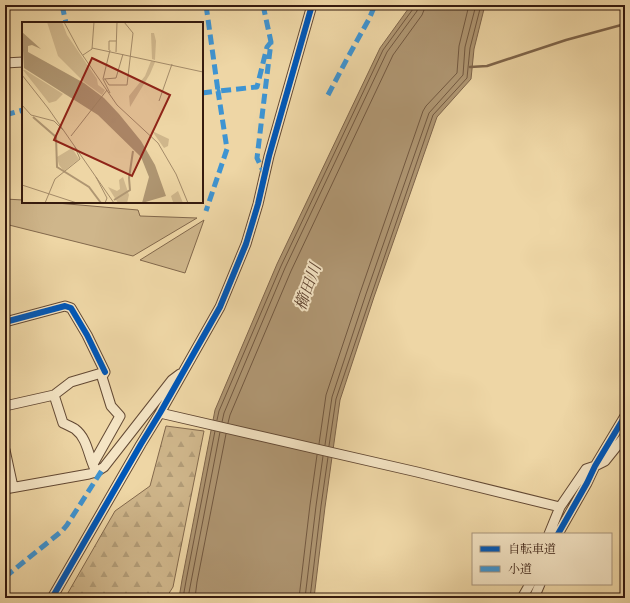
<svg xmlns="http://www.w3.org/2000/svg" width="630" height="603" font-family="Alegreya,'Noto Serif JP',serif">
	<defs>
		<pattern id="forest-firs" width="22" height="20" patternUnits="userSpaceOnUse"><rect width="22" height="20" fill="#cfb68b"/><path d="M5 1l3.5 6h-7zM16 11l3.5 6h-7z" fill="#b29c77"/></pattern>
	</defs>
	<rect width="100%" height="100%" fill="#eed6a5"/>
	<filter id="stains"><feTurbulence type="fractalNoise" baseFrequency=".005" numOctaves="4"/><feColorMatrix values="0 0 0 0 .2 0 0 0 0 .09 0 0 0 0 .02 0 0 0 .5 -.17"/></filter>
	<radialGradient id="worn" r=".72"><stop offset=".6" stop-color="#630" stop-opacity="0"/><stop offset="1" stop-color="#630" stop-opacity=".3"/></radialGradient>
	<!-- green -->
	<path fill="#cfb68b" stroke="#82684c" d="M5,199l18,1v2h22l93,8 2,6 57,2 -64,38 -128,-32z
		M204,220l-19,53 -45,-13z"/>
	<!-- forest -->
	<path fill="url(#forest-firs)" stroke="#82684c" d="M166,426l38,5 -31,156 -7,11h-101l50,-87 35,-25z"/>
	<!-- water -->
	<path fill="#af9672" stroke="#7e644a" d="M411,5h74l-11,44 -3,30 -34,38 -63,180 -34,103 -15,107 -11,91h-135l3,-18 33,-170 62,-146 103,-216z"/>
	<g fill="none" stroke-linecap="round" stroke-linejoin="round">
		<!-- shore -->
		<path stroke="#725840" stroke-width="1" d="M217,420l2,-9 62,-145 102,-216 30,-41v-4
			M222,422l2,-9 61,-145 102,-216 30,-41 1,-6
			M228,423l2,-8 61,-144 102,-216 29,-40 2,-5 1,-5
			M319,444l7,-49 34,-102 63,-182 3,-5 31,-33 2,-27 10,-41
			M325,445l7,-48 34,-103 63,-181 34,-38 2,-28 11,-42
			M329,446l7,-47 35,-103 62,-181 34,-37 3,-30 11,-43
			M183,598l3,-17 29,-150
			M188,598l3,-16 29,-150
			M195,598l2,-16 29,-148
			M299,598l11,-93 7,-50
			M305,598l11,-92 7,-50
			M310,598l11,-92 7,-49"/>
		<!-- stream -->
		<path stroke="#7e644a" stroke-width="2.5" d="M470,67l17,-1 79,-26 59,-16
			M620,598l5,-2"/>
		<defs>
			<path id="minor" d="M5,63l18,-1
				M5,322l60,-16 6,2 16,27 18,37 -3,5 9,29 9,10 -27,48
				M54,395l17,-13 34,-10
				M5,406l49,-11 9,28c4,2 9,4 12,6 12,9 13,25 19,38
				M160,413l257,59 143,35
				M5,450l8,37
				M5,489l84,-15 7,-2 8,-5 68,-87 8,-6
				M549,534l11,-27 26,-38 9,-3 10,-5 20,-25
				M558,534l29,-51 8,-17 30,-50
				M52,598l89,-154 19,-31 60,-106 26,-63 12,-40 11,-48 43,-151
				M522,598l8,-14
				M534,598l6,-14"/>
		</defs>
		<!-- minor casing -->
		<use href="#minor" stroke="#634934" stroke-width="11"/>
		<!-- minor -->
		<use href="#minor" stroke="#f4e4c4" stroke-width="9"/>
		<!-- quiet -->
		<path stroke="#3e94d2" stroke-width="5" stroke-dasharray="10 5" stroke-linecap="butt" d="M62,5l4,18
			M206,5l12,86 39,-4 10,-40 4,-5
			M263,5l8,37 -14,116 7,15
			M202,93l16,-2 9,58 -21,62
			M328,95l20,-38 21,-38 6,-14
			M5,115l18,-5
			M5,577l57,-46 5,-6 37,-58"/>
		<defs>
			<path id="cycleway" d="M5,322l60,-16 6,2 16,27 18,37
				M558,534l29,-51 8,-17 30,-50
				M52,598l89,-154 19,-31 60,-106 26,-63 12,-40 11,-48 43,-151"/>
		</defs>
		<!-- cycleway casing -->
		<use href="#cycleway" stroke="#f4e4c4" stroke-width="8"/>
		<!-- cycleway -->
		<use href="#cycleway" stroke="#0057b8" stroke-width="6"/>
	</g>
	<g text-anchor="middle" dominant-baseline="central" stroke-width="4" stroke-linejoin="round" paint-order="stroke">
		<!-- water labels -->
		<g font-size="16" font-style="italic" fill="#604531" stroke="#f4e4c4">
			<text transform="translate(308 287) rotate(-70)">櫛田川</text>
		</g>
	</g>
	<!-- overview -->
	<g transform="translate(22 22)">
		<rect width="181" height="181" fill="#eed6a5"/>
		<path d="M129,11h3l2,8 -1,19 -3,-1zM129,39l4,1 -5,12 -20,33 -1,-11 16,-20zM50,126l7,11 -15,12 -5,-6 -2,-8zM156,169l5,12 -10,-1 -2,-6z" fill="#cfb68b"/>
		<path d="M25,0h15l5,13 30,44 1,6 7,5 -3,5 -18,-13 -26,-26zM1,48h2l38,24 -7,7 -7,2zM130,109l17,8 -1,7 -4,2zM101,155l6,18 -2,8h-9l-10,-16 9,4 3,-2 -1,-9z" fill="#cfb68b"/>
		<path d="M0,10l19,17 -9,-4 -4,1v6l56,31 20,15 15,16 22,27 14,24 11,31 -24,7 7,-26 -8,-20 -43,-42 -74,-47z" fill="#af9672"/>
		<path fill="none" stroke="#af9672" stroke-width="2" d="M11,95l23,20 1,30 32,20 12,16M92,178l16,-10 -1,-12 4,-27"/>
		<path fill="none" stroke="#a48b69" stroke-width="1" d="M42,0l15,28 38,55 41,38 18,31 12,29M70,26l111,24M87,28v-9h7M94,30l1,-30M61,33l9,-6 2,-27M0,53l26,33 66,95M82,57l12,-1 7,-24M83,57l4,6h18l6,-52 -9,-11M88,71l-7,-14 7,-29M137,79l13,-37M0,83l9,10 23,6 9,9M49,114l36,-46M74,155l11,21 -2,5M0,163l55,18M23,181l10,-24 25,-20 -5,-12"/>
		<path fill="#8f2418" fill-opacity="0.15" stroke="#8f2418" stroke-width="2" d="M70,36l78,37 -38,81 -78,-36z"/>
		<rect width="181" height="181" fill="none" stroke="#351a0e" stroke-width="2"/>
	</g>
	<!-- margin -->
	<rect width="630" height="603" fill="none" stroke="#eed6a5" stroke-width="20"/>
	<rect x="6" y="6" width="618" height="591" fill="none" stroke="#351a0e" stroke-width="2"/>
	<rect x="10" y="10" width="610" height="583" fill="none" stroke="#351a0e"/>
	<!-- legend -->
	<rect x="472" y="533" width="140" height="52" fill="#f4e4c4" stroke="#a8937b"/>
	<rect x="480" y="546" width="20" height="6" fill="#0057b8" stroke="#a8937b"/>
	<text x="508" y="553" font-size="12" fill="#351a0e">自転車道</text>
	<rect x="480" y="566" width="20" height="6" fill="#3e94d2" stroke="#a8937b"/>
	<text x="508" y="573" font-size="12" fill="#351a0e">小道</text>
	<rect width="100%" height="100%" filter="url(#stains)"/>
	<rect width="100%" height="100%" fill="url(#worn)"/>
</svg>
